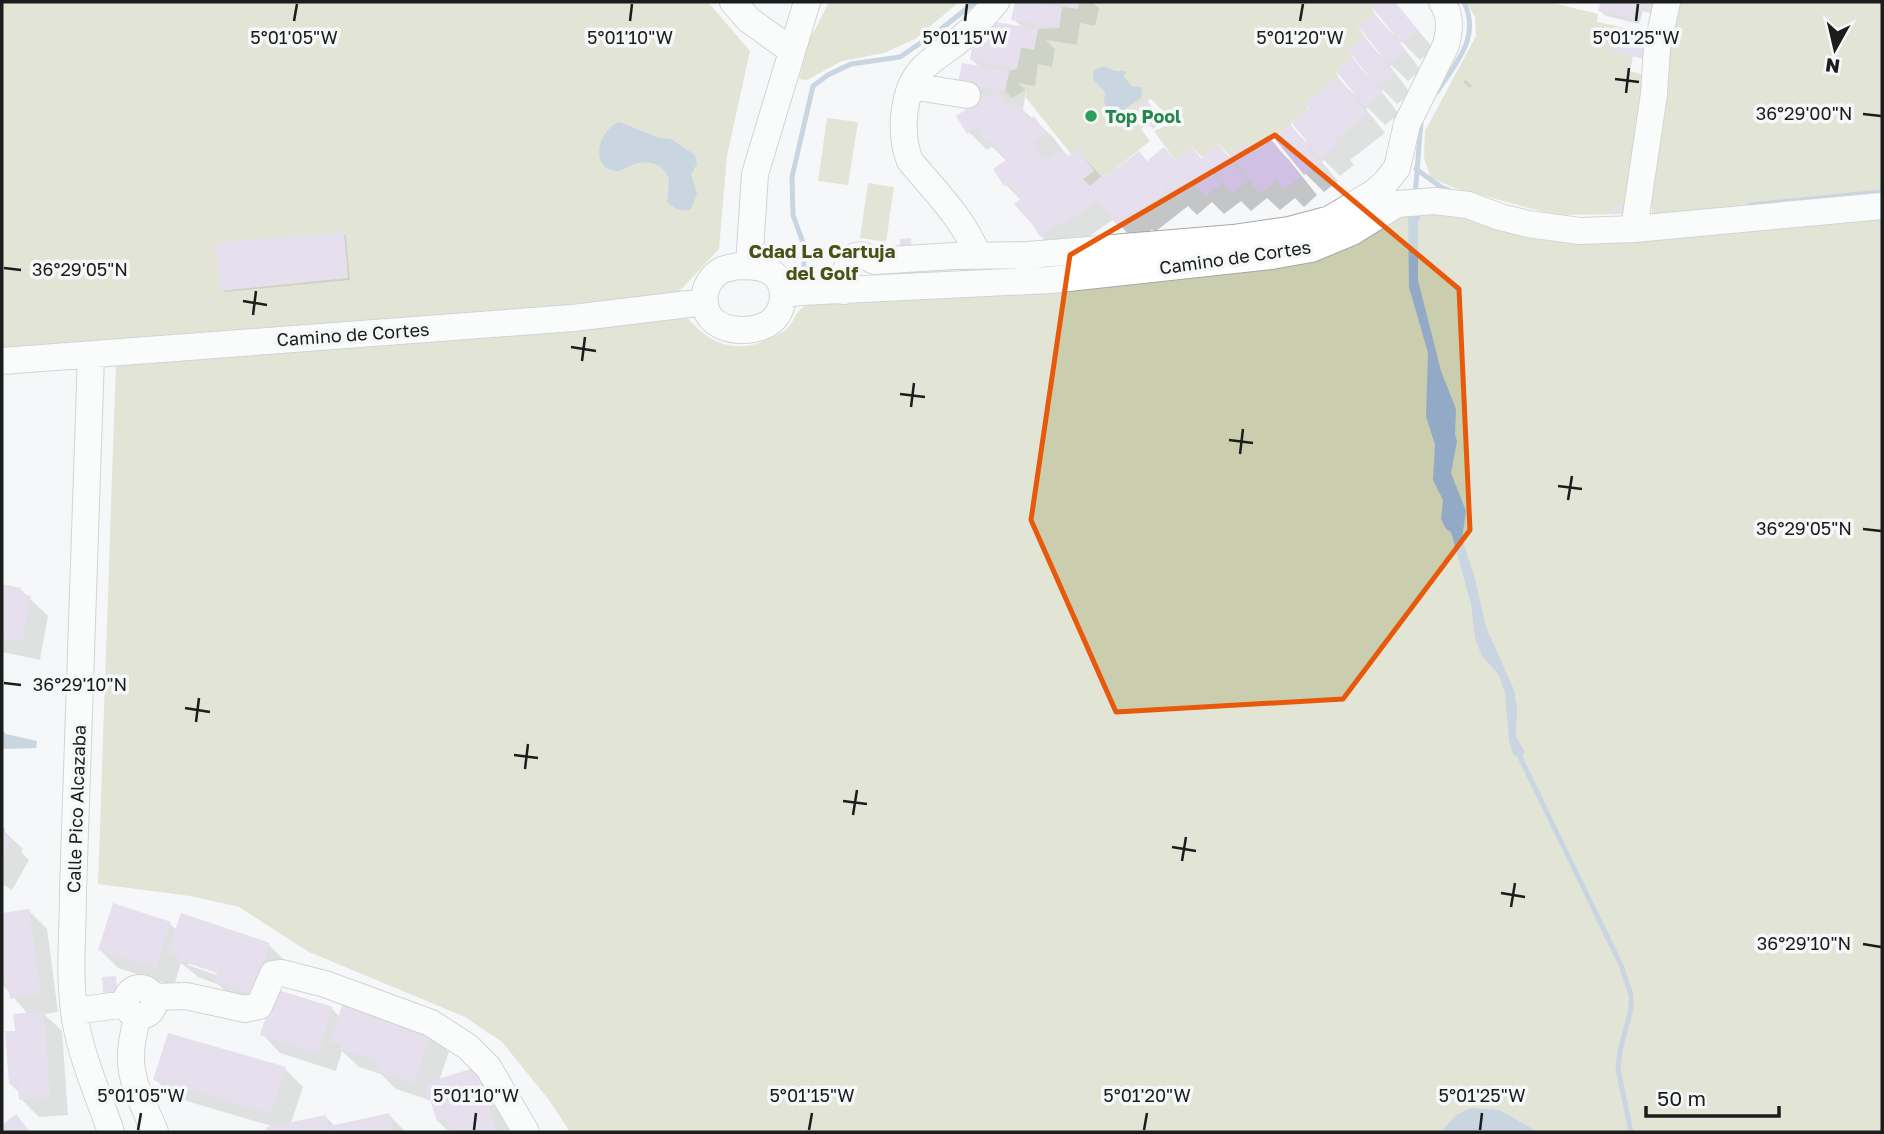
<svg xmlns="http://www.w3.org/2000/svg" width="1884" height="1134" font-family="'Golos Text',sans-serif">
	<rect width="100%" height="100%" fill="#f6f7f8"/>
	<!-- green -->
	<path fill="#caceae" d="M2,2h706l42,49 -23,105 -8,93 -45,48 -141,14 -531,38z
		M829,2h130l-44,37 -31,14 -42,8 -35,19 -8,-1 10,-38z
		M1079,2h297l-5,4 4,8 -17,12 7,11 -16,13 4,8 -17,13 2,6 -33,26 3,6 -17,13v3l-37,27 -24,4 -12,-12 -16,13 -10,-10 -17,13 -21,-29 17,-8 -7,-11 -13,-13 -15,9 11,17 -6,4 9,12 -45,36 -2,-2 -13,11 -7,-7 11,-8 -16,-21 -7,4 -45,-56v-8l-14,8 -7,-7 4,-20 8,-2 4,-21 13,1 4,-20 21,-1 3,-21 15,2z
		M1466,2h83l49,12 -1,8 19,4 17,30 -3,15 18,5 -15,138 -79,1 -99,-27 -24,-10 -7,-19 1,-28 51,-95 -1,-19z
		M1677,2h205v194l-230,18 -1,-36z
		M827,118l31,4 -10,63 -30,-4z
		M868,183l26,4 -8,55 -26,-4z
		M1425,208l177,32 280,-21v913h-1312l-21,-32 -47,-58 -37,-25 -156,-65 -70,-45 -49,-11 -92,-12 18,-523 569,-46c20,25 45,39 77,27 8,-4 18,-7 25,-13 12,-13 4,-16 25,-27l492,-43 104,-50z"/>
	<!-- water -->
	<path fill="#93aac6" d="M1104,66l11,5h11l-2,6 9,10h9l-1,11 -28,19 -9,-14 1,-11 -12,-13 1,-9z
		M619,122l41,16 11,1 24,16 2,9 -6,10 6,20 -6,15c-8,4 -18,-1 -24,-7l2,-23c-6,-16 -22,-20 -37,-14 -5,2 -10,6 -15,6 -19,0 -21,-21 -14,-34 5,-7 8,-12 16,-15z
		M1425,208l-7,14v58l23,91 15,38 -1,26 2,6 -6,32 15,38 -4,28 12,36 12,52 28,63 3,17 -1,30 9,15 -2,3 -9,1 -5,-15 -4,-49 -7,-18 -16,-18 -7,-18 -4,-34 -20,-72 -5,-3 -5,-10 2,-19 -10,-20 2,-35 -9,-29 2,-63 -19,-66 -1,-78z
		M2,730l4,4 31,7 -1,7 -31,1 -3,-1z
		M1471,1108l28,2 39,22h-97l14,-16z"/>
	<!-- shadow -->
	<path fill="#0003" fill-rule="evenodd" d="M1017,2l15,2v-2h70v2l-9,-1 6,5 -4,18 -15,-3 -3,22 -31,-5 9,9 -3,18 -14,-3 -3,22 -17,-3 8,8 -3,19 29,26 17,22 9,-7 27,29 43,-17 16,-13 12,12 26,-3 16,-13 12,12 17,-12 8,8 16,-12 18,18 28,35 -13,12 -9,-9 -15,12 -13,-12 -16,13 -10,-10 -17,13 -12,-12 -15,13 -9,-9 -33,26 -3,-3 -16,13 -22,-23 -33,23 -22,12 -18,-18 -20,-36 -15,-15 1,-24 -15,-14 -5,3 -18,-18 13,-31 -4,-1 -18,-18 19,-15 -7,-7 16,-16 35,-16 -10,-9z
		M1379,2h15l40,47 -14,11 -19,-19 -2,1 22,28 -13,11 -17,-16 -1,1 21,28 -14,10 -14,-14 -2,1 18,23 -14,11 -17,-17 -2,1 19,24 -35,27 4,5 -14,11 -16,-16 -2,2 16,19 -14,11 -18,-18 -29,-36 14,-11 16,16 2,-2 -15,-19 17,-13 27,-30 17,16 2,-1 -5,-34 15,15 2,-2 -4,-33 16,16 2,-2 -8,-38 19,19 2,-2 -22,-27z
		M1602,2h63l-1,15 -21,-6 -4,13 -33,-8 -6,-5z
		M1466,80l6,6 -2,2 -7,-6z
		M1149,105l12,18 -8,6 -15,-21z
		M344,234l2,2 4,44 -125,12 -3,-2z
		M2,586l19,4 27,26 -8,44 -38,-8z
		M2,829l21,20 -2,3 8,8 -17,30 -10,-6z
		M29,911l18,18 11,83 -14,2 18,17 6,84 -29,2 -18,-18 -1,-6 -10,-9 6,-52 12,-18 -26,-30v-70z
		M170,924l7,6 92,15 18,18 -9,28 54,18 8,8 91,17 18,18 -10,29 38,-12 18,18 14,45h-60l-11,-11 -6,-20 -36,-12 -15,-15 -22,-7 -17,-16 -6,20 -56,-18 -18,-19 7,-23 -35,-11 -15,-15 -21,-8 -17,-14 -7,23 -56,-18 -18,-18zM188,961l38,13 -1,4 -37,-13z
		M285,1069l18,18 -12,36 34,-7 10,10 54,-11 17,17h-137l-1,-4 7,-1 -102,-30 -18,-18z"/>
	<g fill="none" stroke-linecap="round" stroke-linejoin="round">
		<!-- stream -->
		<path stroke="#93aac6" stroke-width="5" d="M1437,92c19,-30 44,-54 27,-90
			M1416,169l25,18 10,4
			M1415,196l6,-74
			M1750,205l132,-13
			M803,278l2,-30 -12,-33 -1,-38 21,-91 15,-11 23,-11 49,-7 41,-28 34,-27
			M1517,751l104,214 10,30v14l-11,42 -2,18 13,63"/>
	</g>
	<!-- building -->
	<path fill="#d0c0e2" d="M1015,2h16l31,5 -3,21 -48,-8z
		M1046,2h33l-1,7z
		M1376,2h19l23,28 -17,13 -30,-37z
		M1601,2h59l-1,11 -22,-7 -3,13 -36,-8z
		M1375,14l30,37 -17,13 -30,-38z
		M990,21l48,8 -4,21 -13,-3 -4,22 -47,-9 3,-20 14,2z
		M1616,26l38,11 -7,23 -38,-10z
		M1365,37l30,38 -17,13 -30,-38z
		M1353,58l29,37 -16,13 -30,-37z
		M962,63l47,8 -4,20 -47,-8z
		M1338,77l30,37 -34,27 -30,-38z
		M996,90l11,17 10,-5 12,18 5,-4 12,17 -13,9 11,18 17,-11 7,7 10,-7 16,22 -11,8 7,7 13,-11 2,2 34,-26 30,37 -34,27 -2,-3 -16,13 -20,-24 -35,24 -2,-2 -20,14 -8,-13 -18,-20 7,-6 -12,-15 -5,3 -11,-17 13,-9 -12,-19 -6,4 -11,-18 -10,7 -11,-18z
		M1147,100l13,20 -11,7 -13,-19z
		M1308,109l29,37 -16,13 -30,-37z
		M1291,125l30,37 -17,13 -30,-37z
		M1271,139l30,38 -17,13 -7,-9 -17,13 -30,-38 17,-13 7,9z
		M1218,144l30,37 -16,13 -30,-37z
		M1164,147l11,13 17,-13 30,37 -17,13 -10,-13 -18,14 -29,-38z
		M1630,204l1,8 -19,1 -1,-7z
		M344,232l4,46 -128,13 -5,-48z
		M911,238l1,13h-12v-12z
		M2,584l19,4 -1,6 11,2 -9,46 -20,-4z
		M2,827l4,2 -3,6 9,5 -10,19z
		M113,903l58,19 -15,47 -58,-19z
		M29,909l12,85 -31,5 -2,-16 -6,1v-71z
		M181,913l89,30 -17,52 -39,-13 3,-9 -39,-13 1,-4 -11,-4z
		M116,976l1,16 -14,1 -1,-16z
		M275,989l58,18 -15,47 -58,-19z
		M343,1002l89,30 -18,52 -38,-13 3,-9 -40,-13 2,-4 -11,-3z
		M44,1011l6,86 -31,3 -1,-16h-9l-4,-53h10l-2,-17z
		M168,1033l118,34 -15,47 -118,-34z
		M477,1067l20,65h-47l-4,-13 -9,3 -12,-39z
		M389,1113l4,19h-62l-1,-6z
		M16,1114l14,18h-28v-7z
		M326,1115l3,17h-62l-1,-5z"/>
	<g fill="none" stroke-linecap="round" stroke-linejoin="round">
		<defs>
			<path id="minor" d="M733,2l16,18 43,31
				M911,86l56,9
				M1634,229l20,-135 3,-46 10,-46
				M978,256c-14,-37 -43,-65 -68,-95 -11,-27 -8,-71 13,-93 13,-13 30,-21 43,-34 11,-9 20,-21 30,-32
				M738,266c9,0 18,0 27,3 21,8 23,34 9,50 -14,15 -51,15 -64,-2 -12,-16 -4,-38 12,-47 5,-2 11,-3 16,-4z
				M749,266l6,-92 52,-172
				M844,291c0,-19 3,-48 30,-30l79,-5 75,-1 205,-17 56,-8 41,-11 45,-27 10,-9 12,-15 10,-44 39,-79c4,-16 5,-29 -4,-43
				M783,295l17,-3 250,-12 221,-24 40,-7 41,-17 45,-28 38,-3 33,4 32,12 28,7 52,7 54,-2 248,-23
				M91,355l-18,535c0,44 -5,91 3,134 7,37 23,73 35,108
				M2,361l571,-43 132,-16
				M126 1002a14 14 0 1 1 28 0a14 14 0 1 1-28 0Z
				M153,997l33,-1 59,13 14,-3 14,-32 9,-1 43,11 106,39 37,24 20,20 38,65
				M75,1011l51,-7
				M138,1016c-16,53 -3,68 17,116"/>
		</defs>
		<!-- minor casing -->
		<use href="#minor" stroke="#a7a8a9" stroke-width="28"/>
		<!-- minor -->
		<use href="#minor" stroke="#fff" stroke-width="26"/>
	</g>
	<!-- marked area -->
	<path d="M0 0H1884V1134H0ZM1275,135l184,154 11,241 -127,169 -227,13 -85,-192 39,-265z" fill="#f6f7f8" fill-opacity=".55" fill-rule="evenodd"/>
	<path fill="none" stroke="#e8590c" stroke-width="5" stroke-linejoin="round" d="M1275,135l184,154 11,241 -127,169 -227,13 -85,-192 39,-265z"/>
	<!-- ticks -->
	<path fill="none" stroke="#1b1c1c" stroke-width="2.5" d="M294,21l3,-17M630,21l2,-17M965,21l2,-17M1300,21l3,-17M1636,21l2,-17M1615,79l24,3M1626,93l3,-25M1863,114l18,2M4,268l17,2M243,301l24,4M253,315l3,-24M571,347l25,4M582,361l3,-24M900,394l25,3M911,407l3,-24M1229,440l24,3M1240,454l3,-25M1558,486l24,3M1568,500l4,-24M1863,529l18,2M4,683l17,2M185,708l25,4M196,722l3,-24M514,755l24,3M525,769l3,-25M843,801l24,3M853,815l4,-25M1172,847l24,4M1182,861l4,-24M1501,893l24,4M1511,907l4,-24M1863,944l18,3M138,1130l3,-17M474,1130l2,-17M809,1130l3,-17M1144,1130l3,-17M1480,1130l2,-17"/>
	<!-- markers -->
	<circle fill="#2e9e5b" stroke="#f6f7f8" stroke-width="2.5" cx="1091" cy="116" r="7"/>
	<g text-anchor="middle" dominant-baseline="central" stroke-width="7" stroke-linejoin="round" paint-order="stroke">
		<!-- leisure labels -->
		<g font-size="18" font-weight="bold" fill="#27864d" stroke="#f6f7f8" text-anchor="start">
			<text x="1105" y="116">Top Pool</text>
		</g>
		<!-- street labels -->
		<g font-size="18" fill="#1b1c1c" stroke="#f6f7f8">
			<text transform="translate(1235 257) rotate(-8)">Camino de Cortes</text>
			<text transform="translate(353 334) rotate(-4)">Camino de Cortes</text>
			<text transform="translate(76 809) rotate(-88)">Calle Pico Alcazaba</text>
		</g>
		<!-- neighbourhood labels -->
		<g font-size="19" font-weight="bold" fill="#4b5014" stroke="#f6f7f8">
			<text x="822" y="250">Cdad La Cartuja<tspan x="822" dy="22">del Golf</tspan></text>
		</g>
	</g>
	<g font-size="18" text-anchor="middle" fill="#1b1c1c" stroke="#f6f7f8" stroke-width="7" stroke-linejoin="round" paint-order="stroke">
		<text x="294" y="44">5°01'05"W</text>
		<text x="630" y="44">5°01'10"W</text>
		<text x="965" y="44">5°01'15"W</text>
		<text x="1300" y="44">5°01'20"W</text>
		<text x="1636" y="44">5°01'25"W</text>
		<text x="1804" y="120">36°29'00"N</text>
		<text x="80" y="276">36°29'05"N</text>
		<text x="1804" y="535">36°29'05"N</text>
		<text x="80" y="691">36°29'10"N</text>
		<text x="1804" y="950">36°29'10"N</text>
		<text x="141" y="1102">5°01'05"W</text>
		<text x="476" y="1102">5°01'10"W</text>
		<text x="812" y="1102">5°01'15"W</text>
		<text x="1147" y="1102">5°01'20"W</text>
		<text x="1482" y="1102">5°01'25"W</text>
	</g>
	<!-- border -->
	<rect width="1884" height="1134" fill="none" stroke="#1b1c1c" stroke-width="7"/>
	<!-- north arrow -->
	<g transform="translate(1835 49) rotate(188)" stroke="#f6f7f8" stroke-width="5" paint-order="stroke">
	<path d="M0-5L12 26L0 18L-12 26Z" fill="#1b1c1c"/>
	<text y="-10" font-size="19" font-weight="bold" text-anchor="middle" fill="#1b1c1c">N</text>
	</g>
	<!-- scale -->
	<path d="M1646 1106v10h133v-10" fill="none" stroke="#1b1c1c" stroke-width="3.5"/>
	<text x="1657" y="1106" font-size="21" fill="#1b1c1c" stroke="#f6f7f8" stroke-width="5" paint-order="stroke">50 m</text>
</svg>
